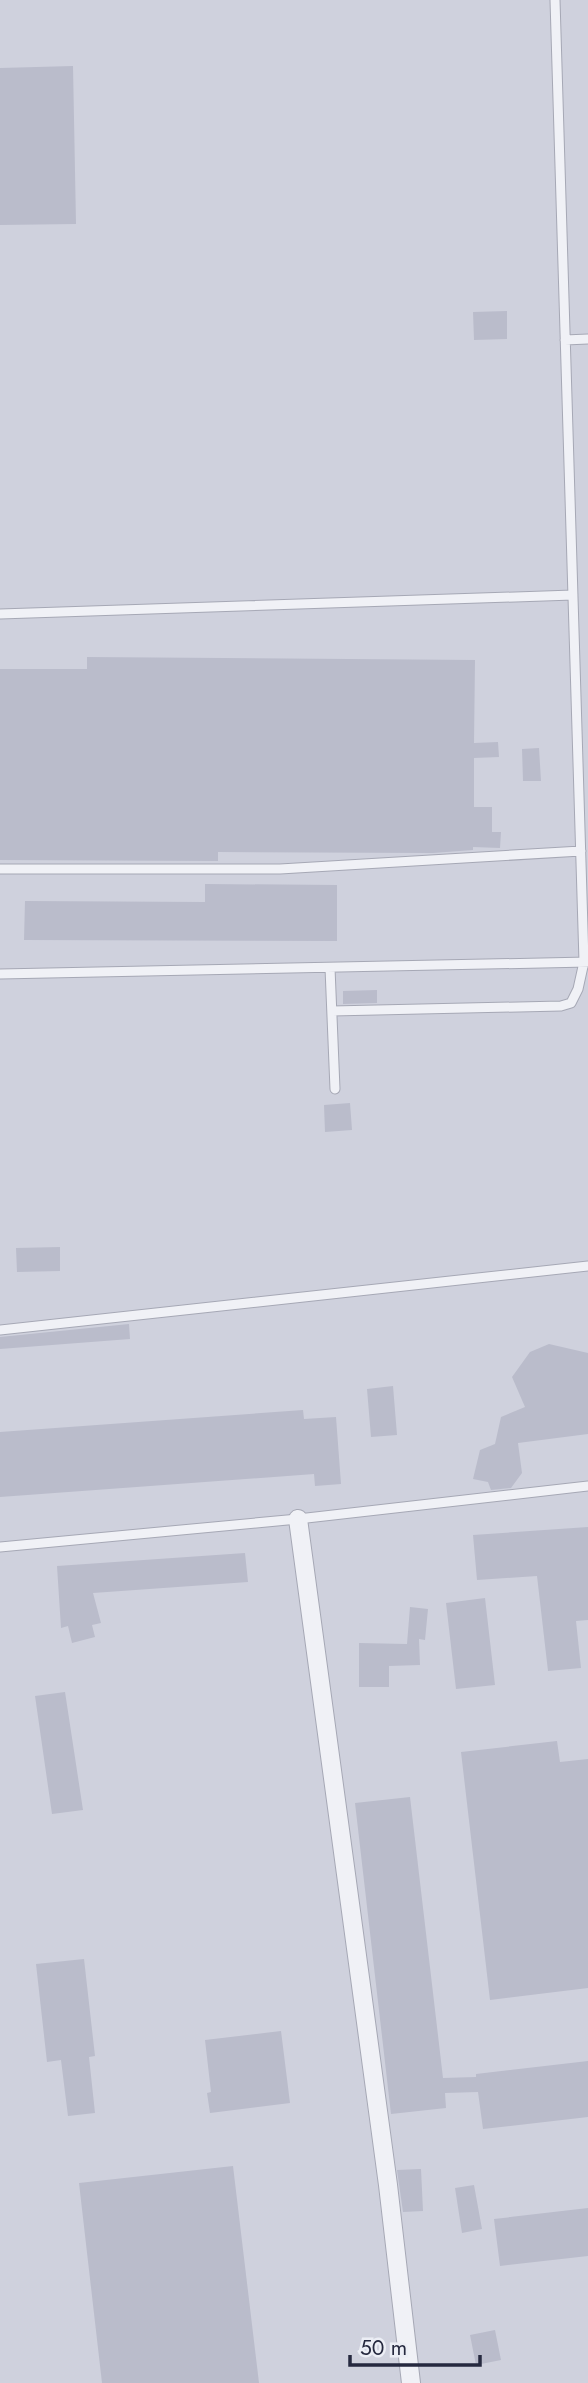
<svg xmlns="http://www.w3.org/2000/svg" width="588" height="2383" font-family="Jost,sans-serif">
	<rect width="100%" height="100%" fill="#dddfe8"/>
	<!-- built -->
	<path fill="#cfd1dd" d="M0,0h588v2383h-588z"/>
	<!-- building -->
	<path fill="#babccb" d="M73,66l3,158 -76,1v-157z
		M507,311v28l-33,1 -1,-28z
		M87,657l388,3 -1,83 24,-1 1,15 -25,1v49h18v25h9l-1,16 -27,-1v3l-40,3 -215,-1v9l-218,-1v-191h87z
		M539,748l2,33h-18l-1,-32z
		M205,884l132,1v56l-313,-1 1,-39 180,1z
		M377,990v13l-34,1v-13z
		M350,1103l2,27 -27,2 -1,-27z
		M60,1247v24l-43,1 -1,-24z
		M129,1324l1,15 -130,10v-12z
		M549,1344l39,9v81l-70,9 4,30 -11,15 -20,2 -3,-8 -15,-3 7,-29 15,-6 6,-27 24,-10 -13,-30 18,-25z
		M393,1386l4,49 -26,2 -4,-48z
		M303,1410l1,9 32,-2 5,67 -26,2 -1,-12 -314,23v-65z
		M588,1527v93l-12,1 5,47 -33,3 -11,-95 -60,4 -4,-45z
		M245,1553l3,29 -155,11 8,30 -9,2 3,12 -23,6 -4,-17 -7,2 -4,-62z
		M485,1598l10,87 -39,4 -10,-86z
		M410,1607l18,2 -3,31 -6,-1 1,26 -31,1v21h-30v-44l48,1z
		M65,1692l18,118 -31,4 -17,-118z
		M557,1741l3,21 28,-3v229l-98,12 -29,-248z
		M410,1797l33,281 33,-1v-3l112,-13v56l-105,12 -5,-37 -33,1 1,15 -55,6 -36,-311z
		M84,1959l11,97 -6,1 6,56 -27,3 -7,-56 -14,2 -11,-98z
		M281,2031l9,72 -80,10 -3,-20 4,-1 -6,-52z
		M233,2166l26,217h-157l-23,-200z
		M421,2169l2,42 -20,1 -6,-42z
		M474,2185l8,44 -20,4 -7,-45z
		M588,2208v48l-88,10 -6,-47z
		M495,2330l6,30 -25,5 -6,-30z"/>
	<g fill="none" stroke-linecap="round" stroke-linejoin="round">
		<defs>
			<path id="service" d="M565,340l23,-1
				M0,614l573,-19
				M0,869h280l301,-18
				M330,968l5,121
				M0,974l588,-12
				M332,1011l229,-5 10,-3 7,-14 6,-27 -29,-962
				M0,1330l588,-64
				M0,1547l298,-28 290,-33"/>
			<path id="minor" d="M298,1519l90,666 23,198"/>
		</defs>
		<!-- service casing -->
		<use href="#service" stroke="#a6a8b5" stroke-width="11"/>
		<!-- minor casing -->
		<use href="#minor" stroke="#a6a8b5" stroke-width="20"/>
		<!-- service -->
		<use href="#service" stroke="#f0f1f6" stroke-width="9"/>
		<!-- minor -->
		<use href="#minor" stroke="#f0f1f6" stroke-width="18"/>
	</g>
	<!-- scale -->
	<path d="M350 2355v10h130v-10" fill="none" stroke="#26293f" stroke-width="3.5"/>
	<text x="360" y="2355" font-size="21" fill="#26293f" stroke="#eceef5" stroke-width="5" paint-order="stroke">50 m</text>
</svg>
